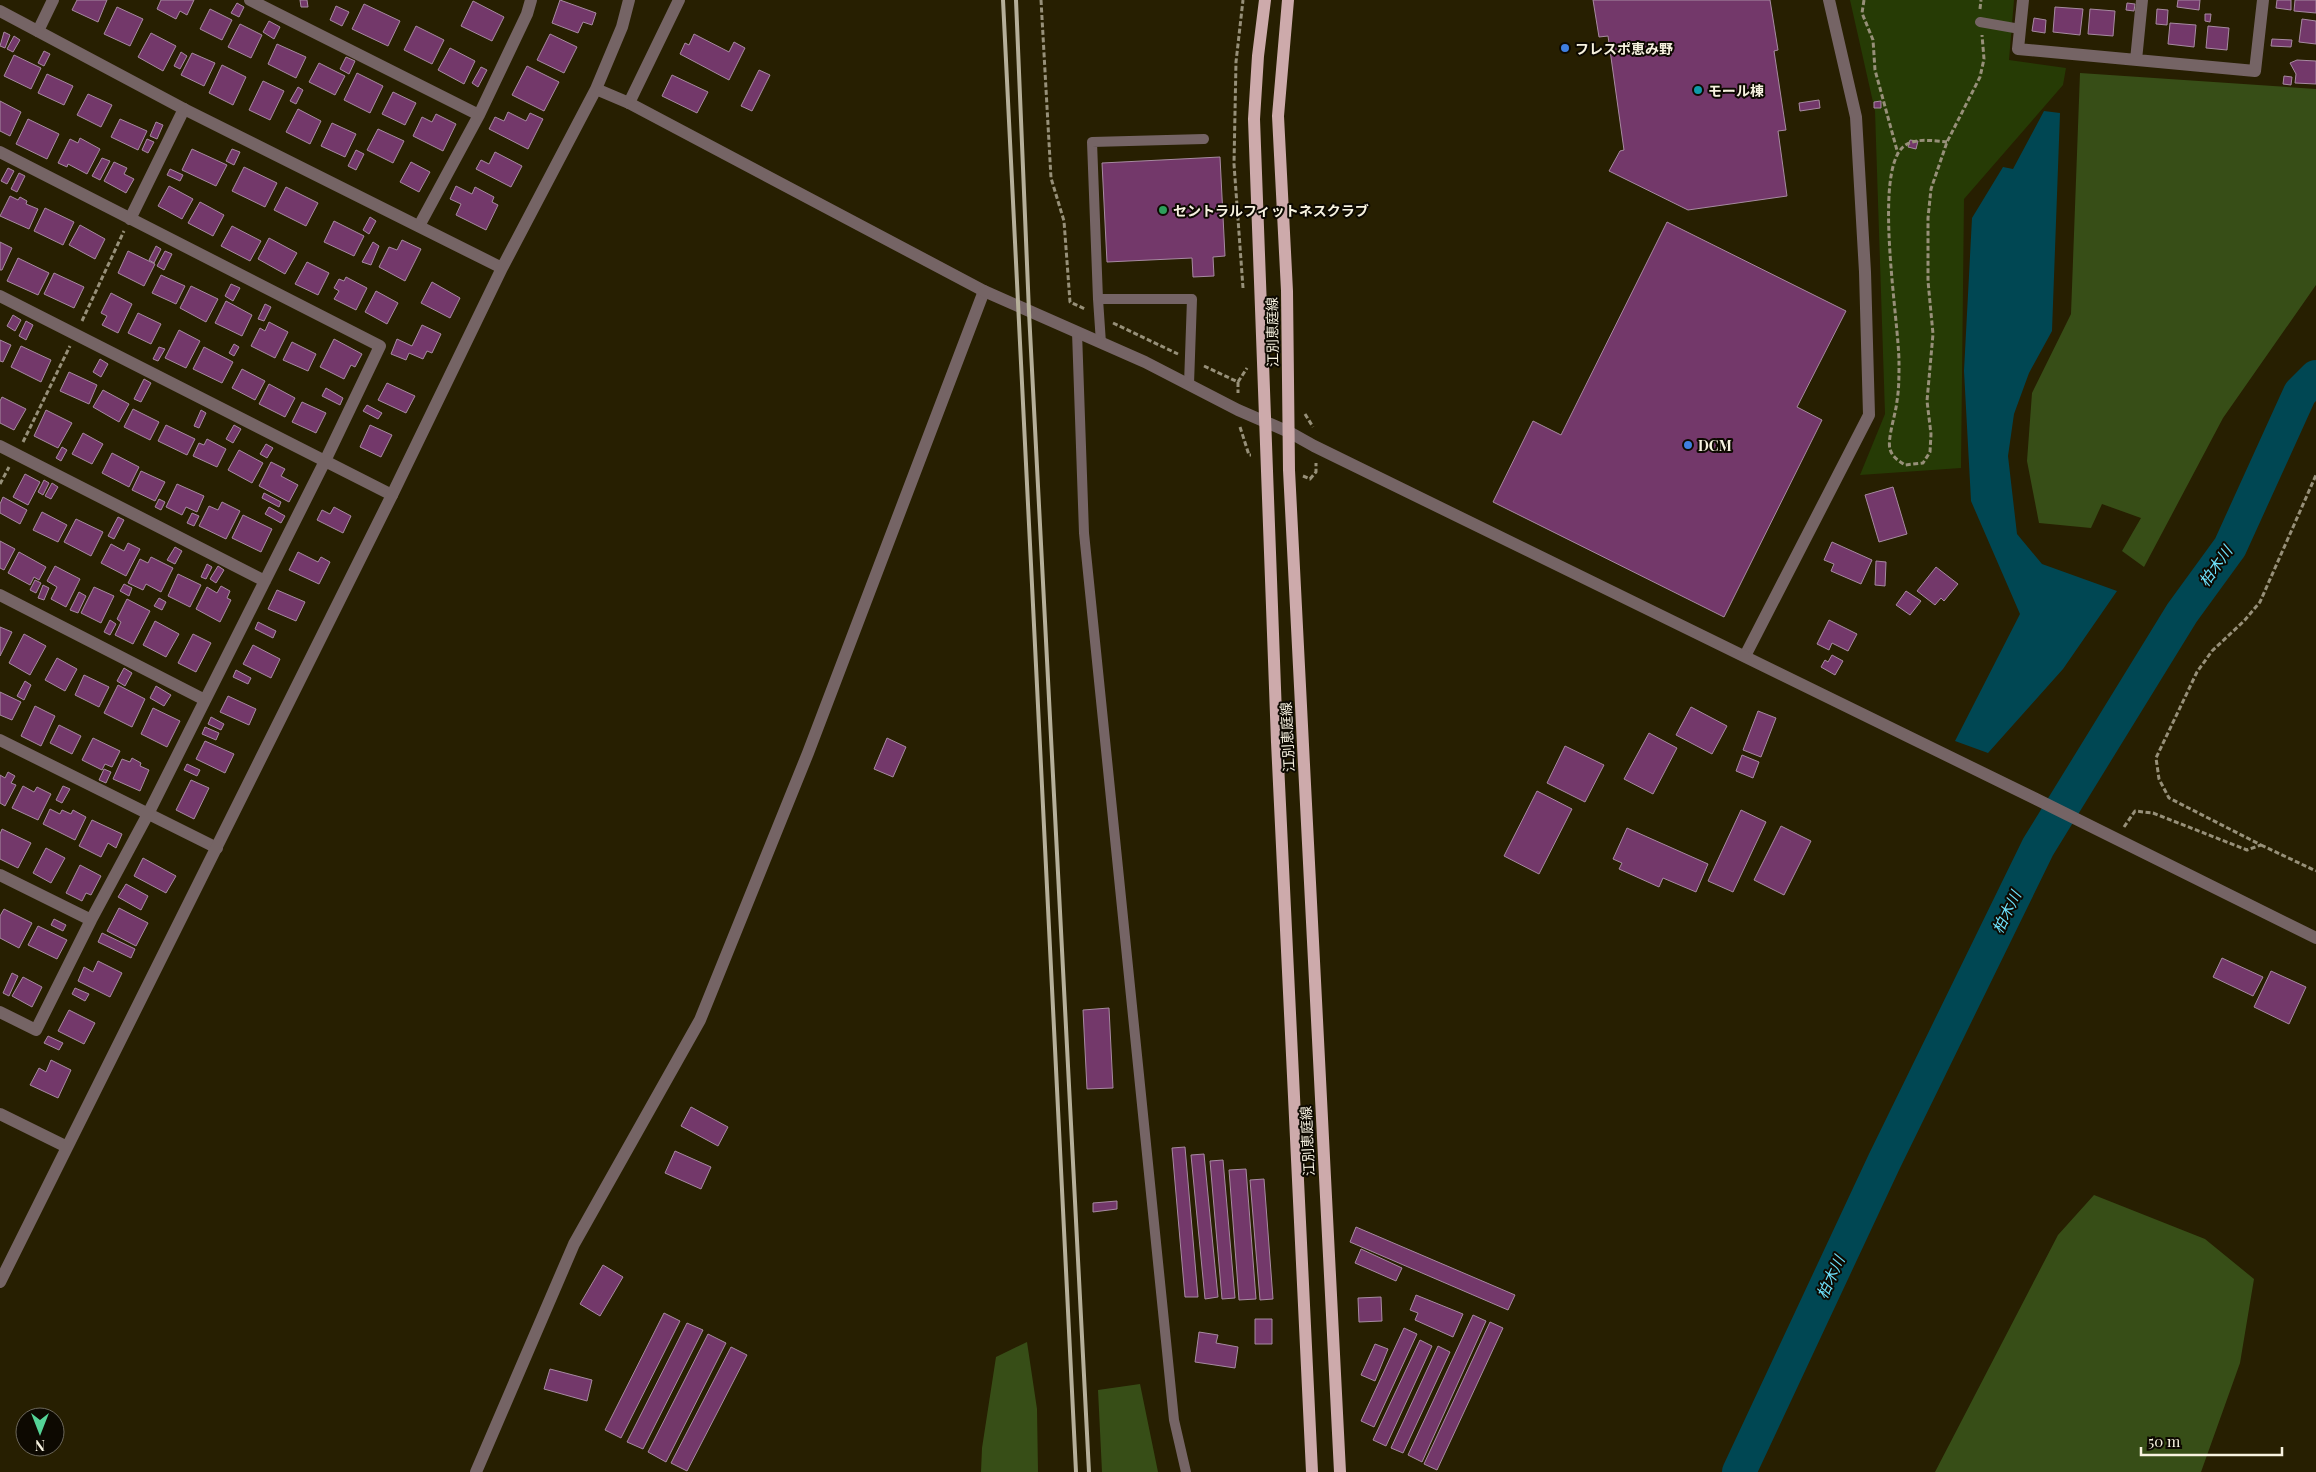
<svg xmlns="http://www.w3.org/2000/svg" width="2316" height="1472" font-family="'Playfair Display','Noto Sans JP',serif">
	<rect width="100%" height="100%" fill="#271f01"/>
	<!-- green -->
	<path fill="#263b05" d="M1850,0h164l-5,60 57,8 -3,17 -99,114 -3,269 -101,7 25,-61 -10,-303z"/>
	<!-- forest -->
	<path fill="#374e17" d="M2080,73l236,16v196l-93,133 -79,149 -22,-16 19,-33 -39,-14 -11,24 -52,-5 -12,-62 5,-68 39,-79z
		M2094,1195l111,44 49,40 -14,84 -39,109h-266l123,-237z
		M1027,1342l10,67 1,63h-57l1,-24 14,-91z
		M1140,1384l18,88h-56l-4,-82z"/>
	<!-- water -->
	<path fill="#004753" d="M2044,111l16,2 -8,218 -23,42 -15,41 -6,42 9,78 25,30 75,27 -54,78 -75,84 -33,-12 65,-127 -49,-113 -7,-130 8,-153 31,-51 10,2z"/>
	<g fill="none" stroke-linecap="round" stroke-linejoin="round">
		<!-- river -->
		<path stroke="#004753" stroke-width="34" d="M1739,1472l145,-310 154,-315 144,-234 48,-66 70,-154 16,-16"/>
	</g>
	<!-- building -->
	<path fill="#73386a" stroke="#a78aa1" d="M77,0h30l-9,22 -26,-12z
		M161,0h33l-7,15 -7,-4 -4,8 -19,-10z
		M300,0h7l1,7h-7z
		M560,0l36,13 -4,12 -9,-3 -5,11 -26,-10z
		M1593,0h177l8,50 -4,1 12,79 -8,1 9,65 -99,14 -79,-39 11,-20 4,-1 -16,-114 -9,1z
		M2178,0h22l-1,10 -22,-3z
		M2277,0h14v10l-15,-2z
		M2295,0h21v13l-22,-2z
		M473,1l31,16 -12,24 -31,-15z
		M237,3l7,4 -5,10 -8,-4z
		M2127,3l8,1 -1,7 -8,-1z
		M364,4l36,17 -12,25 -36,-17z
		M336,6l13,6 -7,14 -12,-6z
		M117,7l26,12 -13,27 -26,-12z
		M2055,7l28,2 -3,26 -27,-3z
		M210,9l22,11 -10,20 -22,-11z
		M2090,9l25,2 -2,25 -25,-2z
		M2157,9l11,1 -1,15 -11,-1z
		M2205,14h6l-1,8 -5,-1z
		M2034,18l12,2 -1,13 -13,-2z
		M2302,19l14,2v23l-17,-2z
		M269,21l11,6 -6,12 -11,-7z
		M2170,23l26,2 -2,22 -26,-3z
		M240,24l22,11 -11,23 -23,-11z
		M416,26l28,14 -12,24 -28,-14z
		M2208,26l21,2 -2,22 -21,-2z
		M4,32l6,3 -5,13 -5,-2z
		M151,33l25,13 -13,25 -25,-14z
		M550,34l27,13 -13,26 -27,-13z
		M694,34l35,18 5,-10 11,6 -16,32 -49,-26 5,-11 4,2z
		M14,36l6,4 -7,12 -6,-3z
		M2272,39l20,1 -1,7 -20,-1z
		M277,44l29,13 -10,21 -28,-14z
		M450,48l25,13 -11,23 -26,-14z
		M44,51l6,3 -6,12 -6,-3z
		M181,52l6,4 -7,13 -6,-3z
		M192,53l23,10 -11,23 -23,-11z
		M14,55l27,13 -10,21 -27,-13z
		M346,57l9,4 -6,13 -9,-5z
		M2297,60l19,1v23l-21,-1 1,-9 -6,-11z
		M319,63l26,13 -10,19 -26,-13z
		M222,65l24,12 -13,28 -24,-12z
		M527,66l32,16 -15,29 -32,-16z
		M481,67l6,3 -9,17 -6,-4z
		M759,70l11,5 -18,36 -11,-5z
		M357,73l26,13 -13,27 -26,-13z
		M47,74l26,12 -9,19 -26,-12z
		M672,75l36,17 -11,21 -35,-17z
		M2284,76l8,1 -1,8 -8,-1z
		M263,81l21,10 -14,29 -21,-10z
		M298,87l5,3 -7,14 -6,-3z
		M393,92l23,11 -11,22 -23,-11z
		M88,94l24,11 -11,22 -24,-12z
		M1819,100l1,8 -20,3 -1,-8z
		M0,101l21,11 -11,24 -10,-5z
		M1881,101v7h-7v-6z
		M298,109l23,12 -11,23 -24,-12z
		M508,112l18,9 4,-8 13,6 -15,30 -39,-20 6,-12 9,4z
		M436,114l20,10 -13,27 -30,-15 9,-19 10,5z
		M28,119l31,15 -12,25 -31,-15z
		M120,119l27,12 -9,19 -27,-13z
		M156,122l7,3 -6,14 -7,-3z
		M332,123l24,11 -11,23 -24,-11z
		M378,129l26,12 -11,22 -26,-13z
		M80,138l20,11 -13,25 -19,-10 -1,3 -9,-4 12,-24 8,4z
		M147,139l7,3 -6,11 -6,-3z
		M1910,140l8,1 -2,8 -8,-2z
		M192,149l35,16 -11,21 -34,-16z
		M232,149l8,3 -6,13 -8,-4z
		M356,150l8,4 -8,16 -8,-4z
		M495,152l27,14 -11,21 -35,-18 5,-9 8,4z
		M1220,157l5,99 -12,1 1,19 -21,1 -1,-19 -85,4 -5,-99z
		M102,158l8,3 -10,19 -8,-4z
		M114,162l13,6 -3,6 10,5 -8,14 -22,-12z
		M411,162l19,10 -11,20 -19,-10z
		M244,167l33,16 -12,24 -33,-16z
		M8,168l6,3 -7,13 -6,-3z
		M170,169l13,6 -3,6 -13,-6z
		M19,173l6,3 -8,16 -6,-3z
		M169,186l24,13 -11,20 -24,-13z
		M456,186l16,8 3,-7 19,10 -2,5 6,3 -12,25 -30,-15 5,-11 -11,-5z
		M286,187l32,16 -12,23 -32,-16z
		M10,196l8,4 2,-3 7,4 -1,3 12,5 -9,20 -29,-13z
		M200,202l24,13 -11,21 -25,-13z
		M45,208l29,14 -11,23 -29,-14z
		M370,217l6,4 -7,13 -6,-4z
		M334,221l30,15 -10,20 -30,-14z
		M1667,222l179,89 -49,96 25,13 -98,197 -231,-115 40,-81 28,14z
		M80,225l25,14 -10,20 -26,-14z
		M232,226l29,15 -11,20 -29,-15z
		M269,238l28,15 -12,21 -27,-15z
		M402,240l19,9 -16,32 -26,-14 10,-20 8,3z
		M0,242l12,6 -10,22h-2z
		M373,242l6,4 -8,19 -9,-3z
		M156,246l5,3 -7,14 -5,-3z
		M128,251l27,13 -11,22 -26,-13z
		M165,251l7,3 -8,16 -7,-4z
		M18,258l31,15 -11,22 -31,-14z
		M307,262l22,11 -11,22 -23,-11z
		M54,273l30,14 -10,21 -30,-14z
		M161,275l24,11 -9,18 -24,-11z
		M346,277l21,11 -11,22 -22,-11 5,-8 -5,-3 5,-9 5,2z
		M432,282l28,16 -10,20 -29,-15z
		M231,284l9,4 -7,13 -8,-5z
		M191,286l27,13 -12,23 -26,-14z
		M376,291l22,12 -11,21 -22,-12z
		M111,293l21,11 -14,29 -16,-8 5,-9 -6,-3z
		M226,301l26,14 -10,21 -27,-13z
		M265,304l6,3 -7,14 -6,-2z
		M138,313l23,11 -10,20 -23,-11z
		M13,315l8,5 -6,11 -8,-5z
		M26,321l7,4 -7,15 -7,-4z
		M269,322l19,10 -13,26 -24,-12 9,-18 5,3z
		M422,325l19,9 -9,19 -5,-2 -4,8 -14,-6 -3,7 -15,-6 6,-15 15,7z
		M179,330l21,11 -14,27 -21,-10z
		M334,339l28,15 -7,13 -4,-2 -7,14 -24,-12z
		M0,340l11,5 -8,17 -3,-1z
		M292,342l24,12 -8,17 -25,-11z
		M234,344l5,3 -5,9 -5,-3z
		M21,346l30,14 -10,22 -30,-15z
		M159,347l6,2 -7,12 -5,-2z
		M204,347l29,15 -11,21 -29,-14z
		M100,359l8,5 -7,13 -8,-5z
		M242,369l23,12 -10,19 -23,-12z
		M69,372l28,13 -8,19 -29,-13z
		M144,379l7,4 -10,19 -7,-3z
		M387,383l28,13 -9,17 -28,-13z
		M269,384l26,14 -10,19 -26,-13z
		M326,388l17,10 -3,7 -18,-9z
		M103,390l26,14 -10,18 -26,-15z
		M2,397l24,12 -12,21 -14,-7v-22z
		M302,402l24,11 -10,20 -24,-11z
		M367,405l15,8 -4,6 -15,-8z
		M133,409l26,13 -9,18 -26,-13z
		M46,410l26,13 -14,25 -24,-12z
		M201,410l5,3 -7,15 -5,-2z
		M166,425l29,14 -8,16 -29,-14z
		M234,425l7,4 -8,14 -7,-4z
		M370,425l22,10 -11,22 -21,-10z
		M83,433l20,11 -11,20 -20,-10z
		M207,439l19,10 -9,18 -24,-11 6,-13 5,2z
		M266,444l7,4 -6,10 -7,-4z
		M62,447l5,3 -6,11 -5,-3z
		M239,450l24,13 -11,20 -24,-13z
		M112,453l27,14 -10,20 -27,-14z
		M271,462l14,7 -4,7 17,9 -9,17 -30,-16z
		M141,471l24,11 -10,19 -23,-11z
		M25,474l15,8 -12,23 -15,-8z
		M44,480l5,3 -6,12 -5,-3z
		M52,483l6,4 -7,12 -6,-3z
		M177,484l27,12 -7,16 -11,-5 -4,8 -16,-8z
		M1893,487l14,47 -28,8 -14,-47z
		M264,493l17,9 -2,5 -17,-9z
		M3,497l24,13 -7,14 -20,-11v-9z
		M159,499l6,3 -4,8 -6,-3z
		M222,502l18,9 -14,28 -27,-13 10,-20 9,4z
		M269,507l16,9 -4,7 -16,-9z
		M334,507l17,9 -8,17 -26,-13 5,-10 8,4z
		M42,512l25,13 -9,17 -25,-12z
		M192,513l7,3 -5,10 -7,-3z
		M243,515l29,14 -11,23 -29,-14z
		M118,517l6,3 -10,19 -6,-3z
		M76,519l27,13 -12,24 -27,-14z
		M0,541l15,8 -11,21 -4,-2z
		M1832,542l40,18 -11,24 -30,-13 3,-7 -10,-4z
		M128,543l12,6 -14,27 -25,-13 10,-19 13,7z
		M175,547l7,4 -7,13 -8,-4z
		M19,552l27,15 -7,13 -5,-3 -4,8 -22,-12z
		M298,552l20,10 3,-5 9,5 -11,22 -30,-14z
		M151,557l22,11 -12,24 -15,-8 -3,6 -15,-7 12,-24 8,4z
		M1876,561l10,1 -1,24 -10,-1z
		M207,564l5,3 -6,12 -5,-2z
		M55,566l25,13 -14,28 -15,-8 6,-12 -10,-6z
		M218,566l6,4 -8,13 -6,-4z
		M1936,567l22,17 -14,17 -3,-3 -6,7 -18,-14z
		M178,574l23,11 -11,22 -22,-11z
		M35,580l6,3 -5,10 -6,-3z
		M124,584l8,4 -3,8 -9,-5z
		M43,585l6,3 -5,12 -6,-2z
		M221,586l9,5 -3,7 4,2 -11,22 -24,-13 11,-22 10,6z
		M94,587l20,9 -13,27 -20,-10z
		M277,590l28,12 -9,19 -28,-12z
		M1906,591l15,10 -11,14 -14,-10z
		M79,592l7,4 -8,17 -8,-3z
		M159,598l7,4 -4,8 -8,-4z
		M127,599l23,12 -17,33 -18,-9 6,-13 -4,-3z
		M110,620l6,4 -6,11 -6,-3z
		M1829,620l28,14 -9,17 -16,-8 -3,7 -12,-6z
		M155,621l24,13 -13,23 -23,-12z
		M258,622l18,9 -3,7 -18,-9z
		M0,627l12,5 -12,24z
		M24,634l22,12 -16,29 -21,-12z
		M193,634l18,9 -15,29 -18,-9z
		M253,645l27,14 -9,19 -28,-14z
		M1832,655l11,6 -8,14 -14,-8 4,-7 3,2z
		M57,658l20,11 -12,22 -20,-11z
		M124,668l8,5 -7,13 -8,-5z
		M236,670l15,8 -3,6 -15,-7z
		M84,675l25,12 -10,20 -24,-12z
		M25,681l6,4 -7,15 -7,-4z
		M118,685l27,14 -13,28 -28,-14z
		M156,686l15,9 -7,11 -14,-8z
		M0,692l21,10 -9,18 -12,-5z
		M228,696l28,13 -7,16 -29,-13z
		M35,706l20,10 -14,30 -20,-10z
		M1691,707l36,19 -15,28 -36,-19z
		M153,708l27,13 -13,26 -26,-13z
		M1758,711l18,7 -15,39 -18,-7z
		M211,717l13,7 -3,6 -13,-6z
		M59,725l22,11 -9,18 -22,-11z
		M205,727l14,6 -3,7 -14,-6z
		M1649,733l28,15 -24,46 -29,-15z
		M93,738l27,13 -8,16 -7,-3 -3,6 -20,-10z
		M887,738l19,9 -13,30 -19,-8z
		M205,741l29,13 -9,19 -29,-14z
		M1565,746l39,19 -19,37 -38,-19z
		M1742,755l17,7 -6,16 -17,-7z
		M132,758l9,5 -1,3 9,4 -9,21 -27,-12 9,-20 8,3z
		M187,764l13,6 -3,6 -13,-6z
		M104,769l7,3 -5,11 -7,-3z
		M8,772l7,4 -4,7 5,2 -11,21 -5,-3v-28l5,3z
		M191,780l18,8 -15,31 -18,-9z
		M23,786l11,6 3,-5 14,7 -13,26 -26,-12z
		M63,786l7,3 -8,14 -6,-3z
		M1537,791l35,18 -33,65 -35,-18z
		M50,809l10,5 2,-4 9,4 2,-4 13,7 -11,23 -32,-16z
		M1741,810l25,12 -33,70 -25,-11z
		M92,820l30,14 -6,14 -8,-5 -7,14 -22,-11z
		M1781,826l30,15 -27,54 -30,-15z
		M1627,828l81,36 -12,28 -33,-14 -4,9 -40,-18 3,-6 -9,-4z
		M2,829l29,14 -13,25 -18,-9v-25z
		M46,848l19,10 -14,25 -18,-10z
		M143,858l33,18 -10,17 -32,-17z
		M80,865l21,11 -10,19 -5,-2 -4,8 -16,-8z
		M126,884l22,12 -7,14 -23,-13z
		M119,908l29,15 -12,23 -29,-15z
		M4,909l28,14 -13,25 -19,-10v-22z
		M54,919l12,6 -3,6 -12,-6z
		M38,926l29,14 -10,19 -29,-14z
		M102,933l33,16 -4,9 -33,-16z
		M2222,958l41,19 -10,19 -40,-19z
		M98,961l24,12 -12,24 -32,-16 6,-14 9,5z
		M2271,971l35,16 -17,37 -35,-17z
		M12,973l6,3 -9,20 -6,-3z
		M23,977l19,10 -10,20 -20,-11z
		M75,988l14,6 -4,7 -13,-7z
		M1109,1008l4,80 -26,1 -4,-79z
		M69,1010l26,13 -11,21 -26,-13z
		M48,1036l15,7 -4,7 -15,-7z
		M51,1060l20,10 -13,28 -28,-13 9,-17 7,4z
		M691,1107l37,20 -10,19 -37,-20z
		M1185,1147l13,150h-13l-13,-149z
		M675,1151l36,16 -10,22 -36,-16z
		M1204,1154l14,143 -13,2 -14,-144z
		M1223,1160l12,138 -13,1 -12,-138z
		M1246,1169l10,130 -17,1 -10,-130z
		M1264,1179l9,120 -13,1 -10,-120z
		M1117,1201v8l-24,3v-9z
		M1356,1227l159,68 -7,15 -158,-68z
		M1361,1249l41,19 -6,13 -41,-18z
		M603,1265l20,12 -23,39 -20,-12z
		M1416,1295l47,19 -10,23 -38,-17 3,-7 -8,-3z
		M1381,1297l1,24 -23,1 -1,-24z
		M664,1313l16,8 -59,117 -16,-8z
		M1473,1315l13,6 -64,141 -14,-7z
		M1255,1319h17v25h-17z
		M1490,1322l13,6 -66,142 -13,-6z
		M687,1323l16,7 -60,119 -16,-7z
		M1404,1328l13,6 -43,93 -13,-6z
		M1199,1332l19,3 -2,8 22,4 -3,21 -40,-6z
		M708,1334l18,9 -60,119 -18,-10z
		M1420,1340l12,6 -46,100 -13,-6z
		M1375,1344l13,5 -13,32 -14,-6z
		M1438,1346l12,6 -47,101 -12,-5z
		M731,1347l16,8 -60,116 -16,-8z
		M550,1369l42,11 -5,21 -43,-12z"/>
	<g fill="none" stroke-linecap="round" stroke-linejoin="round">
		<!-- path -->
		<path stroke="#979079" stroke-width="3" stroke-dasharray="5 2.5" stroke-linecap="butt" d="M1041,0l10,178 13,43 6,81 15,7
			M1864,0l-2,13 11,27 2,30 23,84
			M1980,9l1,-9
			M1947,142c-13,-1 -33,-5 -44,5 -30,27 -4,174 -4,216 0,13 0,26 -2,38 -1,12 -10,38 -7,48 2,8 9,12 15,16l18,-2 7,-11 1,-18 -4,-33 6,-67 -5,-53v-63l3,-29 16,-47 33,-65 4,-18 -2,-24
			M1243,288l-9,-124 2,-102 7,-62
			M82,321l42,-90
			M1113,323l65,31
			M1204,366l34,16v11
			M1238,382l9,-14
			M1305,414l8,13
			M1240,427l9,28h2
			M23,442l47,-96
			M1303,476l7,3 6,-7v-9
			M0,484l9,-17
			M2124,827l11,-16 18,2 94,37 14,-5 -92,-47 -10,-19 -3,-21 41,-86 15,-21 32,-30 16,-19 56,-127
			M2261,845l55,26"/>
		<!-- service -->
		<path stroke="#756465" stroke-width="10" d="M1980,22l40,7
			M1098,299l-6,-157 112,-3
			M1077,332l7,201 90,887 12,52
			M1101,343l-3,-44h94l-3,85"/>
		<!-- minor -->
		<path stroke="#756465" stroke-width="12" d="M250,0l229,115
			M2023,0l-5,49 237,22 8,-71
			M38,31l15,-31
			M2136,60l6,-60
			M629,103l50,-103
			M0,152l380,194 -55,115 -177,353 -57,106 -55,110 -36,-18
			M130,219l54,-110
			M419,226l60,-111 48,-101 4,-14
			M0,296l392,199
			M0,446l265,135
			M0,595l205,105
			M1745,656l124,-241 -4,-143 -9,-155 -27,-117
			M0,740l217,108
			M0,875l91,45
			M476,1472l98,-228 126,-224 108,-267 176,-462"/>
		<!-- tertiary -->
		<path stroke="#756465" stroke-width="12" d="M0,11l184,98 318,159
			M596,89l33,14 355,188 161,71 93,48 51,22 25,14 722,353 280,139
			M0,1114l67,33
			M0,1282l392,-787 110,-227 94,-179 26,-62 7,-27"/>
		<!-- primary -->
		<path stroke="#cdaaab" stroke-width="12" d="M1265,0l-7,56 -4,63 23,623 35,730
			M1288,0l-10,116 9,175 2,179 51,1002"/>
		<!-- rail -->
		<path stroke="#b5af99" stroke-width="4" d="M1003,0l73,1472
			M1016,0l13,312 60,1160"/>
	</g>
	<!-- markers -->
	<g fill="#3f7fe0" stroke="#0d0901" stroke-width="2">
		<circle cx="1565" cy="48" r="5"/>
		<circle cx="1688" cy="445" r="5"/>
	</g>
	<circle fill="#0f9aa8" stroke="#0d0901" stroke-width="2" cx="1698" cy="90" r="5"/>
	<circle fill="#2e9e5b" stroke="#0d0901" stroke-width="2" cx="1163" cy="210" r="5"/>
	<g text-anchor="middle" dominant-baseline="central" stroke-width="4" stroke-linejoin="round" paint-order="stroke">
		<!-- poi labels -->
		<g font-size="14" font-weight="bold" fill="#f7f2e0" stroke="#0d0901" text-anchor="start">
			<text x="1575" y="48">フレスポ恵み野</text>
			<text x="1708" y="90">モール棟</text>
			<text x="1173" y="210">セントラルフィットネスクラブ</text>
			<text x="1698" y="445">DCM</text>
		</g>
		<!-- street labels -->
		<g font-size="14" fill="#f7f2e0" stroke="#0d0901">
			<text transform="translate(1272 332) rotate(-91)">江別恵庭線</text>
			<text transform="translate(1287 737) rotate(-93)">江別恵庭線</text>
			<text transform="translate(1307 1141) rotate(-93)">江別恵庭線</text>
		</g>
		<!-- water labels -->
		<g font-size="15" font-style="italic" fill="#6ee1fb" stroke="#0d0901">
			<text transform="translate(2215 566) rotate(-55)">柏木川</text>
			<text transform="translate(2006 912) rotate(-64)">柏木川</text>
			<text transform="translate(1830 1277) rotate(-65)">柏木川</text>
		</g>
	</g>
	<!-- north arrow -->
	<g transform="translate(40 1432) rotate(180)"><circle r="24" fill="#0d0901" stroke="#6b665a"/>
	<path d="M0-4L9 19L0 12L-9 19Z" fill="#54d396"/>
	<text y="-8" font-size="14" font-weight="bold" text-anchor="middle" fill="#f7f2e0">N</text>
	</g>
	<!-- scale -->
	<path d="M2141 1447v8h141v-8" fill="none" stroke="#f7f2e0" stroke-width="2.5"/>
	<text x="2148" y="1447" font-size="15" fill="#f7f2e0" stroke="#0d0901" stroke-width="4" paint-order="stroke">50 m</text>
</svg>
